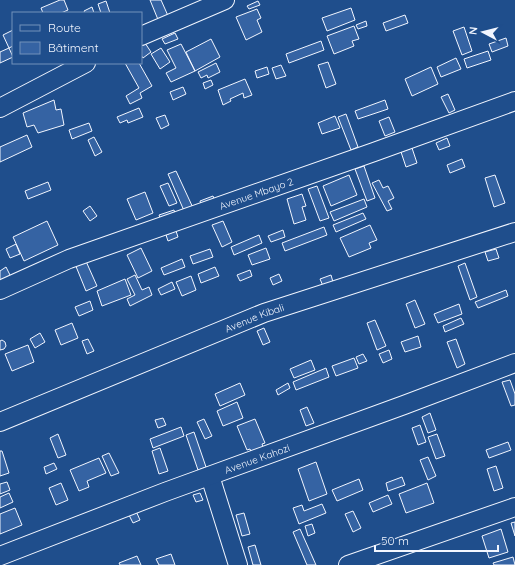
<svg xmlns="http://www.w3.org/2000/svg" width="515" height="565" font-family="Quicksand,sans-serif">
	<rect width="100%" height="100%" fill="#1f4e8c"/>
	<!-- building -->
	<path fill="#3563a3" stroke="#f2f6ff" d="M60,0h4l4,10 -7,3h-18l-2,-5z
		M150,0h11l8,18 -10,4z
		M106,1l4,12h-9l-3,-9z
		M258,1l2,4 -11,4 -2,-3z
		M92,7l2,6h-9l-1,-2z
		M351,8l4,12 -28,11 -5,-13z
		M257,9l4,9 -4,2 5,12 -16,8 -10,-23z
		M405,15l3,8 -22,8 -3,-8z
		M366,21l1,5 -9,3 -2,-4z
		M354,26l5,13 -7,2 2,5 -20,8 -7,-18z
		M464,27l8,24 -10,4 -9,-24z
		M13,30v16l-4,2 -6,-13z
		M175,33l3,6 -13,5 -3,-5z
		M506,38l2,8 -16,6 -3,-8z
		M211,39l9,18 -25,14 -9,-19z
		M321,41l3,9 -35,13 -3,-9z
		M145,43l6,9 -8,6 -2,-3v-9z
		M181,44l14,27 -24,11 -5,-9 10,-5 -9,-18z
		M9,48l4,9 -13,6v-11z
		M161,48l9,14 -10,7 -9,-15z
		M488,51l3,9 -24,8 -3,-9z
		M456,58l5,11 -20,8 -4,-10z
		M328,62l8,22 -10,4 -8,-23z
		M125,63h14l13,23 -12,7 2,5 -12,6 -4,-8 13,-8z
		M216,63l4,9 -12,6 -1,-3 -6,3 -3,-6z
		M281,65l5,11 -10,3 -4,-11z
		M267,67l2,7 -12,4 -2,-7z
		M431,67l7,17 -26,12 -7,-17z
		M245,79l7,16 -8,3 -1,-5 -13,6 1,2 -8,4 -5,-15z
		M211,80l2,5 -8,4 -2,-6z
		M183,87l3,7 -13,6 -3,-8z
		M448,94l7,16 -6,3 -8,-16z
		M54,100l2,10 5,-1 3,16 -26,8 -4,-8 -7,2 -4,-14z
		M385,100l3,9 -30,10 -3,-8z
		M139,108l4,9 -15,6 -1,-3 -7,3 -3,-6z
		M346,114l12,33 -7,3 -13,-33z
		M165,115l4,10 -8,4 -5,-11z
		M335,116l5,12 -18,6 -4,-11z
		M389,117l6,15 -10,4 -6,-15z
		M89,123l3,8 -20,8 -3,-9z
		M27,135l5,12 -32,15v-15z
		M94,137l8,15 -7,4 -7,-16z
		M447,138l3,8 -11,4 -3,-7z
		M412,148l5,15 -11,4 -5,-15z
		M462,159l3,8 -15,6 -3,-8z
		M364,166l11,32 -8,3 -12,-32z
		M176,171l18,39 -9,3 -17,-39z
		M349,175l8,20 -26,11 -8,-20z
		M495,175l10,28 -11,4 -9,-29z
		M379,180l4,8 5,-2 6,12 -6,3 4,8 -5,2 -15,-28z
		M48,182l3,8 -23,9 -3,-8z
		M168,183l9,20 -8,3 -9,-20z
		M317,186l12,32 -9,3 -12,-32z
		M145,192l8,21 -17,7 -9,-21z
		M302,194l4,12 -4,1 4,13 -12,4 -7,-25z
		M213,196l3,7 -14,6 -2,-8z
		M364,199l3,8 -33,14 -4,-9z
		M90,206l7,10 -7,5 -7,-10z
		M174,210l2,7 -14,6 -3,-8z
		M363,213l3,6 -30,13 -3,-7z
		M47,221l11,24 -34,16 -11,-24z
		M223,221l9,21 -10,5 -10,-22z
		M370,225l7,15 -8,3 2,5 -22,9 -9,-19z
		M324,227l3,8 -42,16 -3,-8z
		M283,230l2,7 -14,5 -3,-6z
		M176,231l2,6 -10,4 -2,-6z
		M259,235l3,8 -28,12 -3,-8z
		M16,244l4,10 -10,4 -4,-9z
		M141,248l11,23 -14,7 -11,-23z
		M266,248l4,11 -18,6 -4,-10z
		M210,249l3,8 -20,7 -3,-8z
		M496,249l3,9 -11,3 -3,-9z
		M85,259l12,27 -11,5 -11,-27z
		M182,259l3,8 -21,8 -3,-7z
		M465,263l12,34 -7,3 -12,-34z
		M6,267l6,12 -12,6v-14z
		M215,267l4,9 -18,7 -3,-9z
		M250,270l2,6 -12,5 -3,-6z
		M279,274l3,7 -9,4 -3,-7z
		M135,275l7,15 7,-3 3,8 -22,11 -3,-7 8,-4 -8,-16z
		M331,275l2,7 -10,4 -3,-7z
		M191,276l5,14 -14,6 -6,-14z
		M125,279l6,16 -29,11 -5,-15z
		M172,282l3,7 -14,6 -3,-6z
		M506,290l2,6 -30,12 -3,-6z
		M415,300l10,24 -10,4 -9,-24z
		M90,301l3,9 -14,6 -4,-9z
		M459,304l3,10 -24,9 -4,-9z
		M461,318l3,6 -19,8 -2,-6z
		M375,320l11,26 -9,4 -10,-27z
		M72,323l6,15 -17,7 -6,-15z
		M264,328l6,14 -7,3 -6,-14z
		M40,333l5,9 -10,6 -5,-9z
		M418,336l3,11 -16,5 -4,-10z
		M88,339l6,12 -7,3 -5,-13z
		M456,339l9,25 -8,4 -10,-26z
		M2,340l3,2 1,4 -2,3 -4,1v-9z
		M28,345l6,17 -22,9 -7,-17z
		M389,350l3,9 -9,4 -4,-9z
		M363,354l4,7 -8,3 -3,-7z
		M354,358l4,10 -22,8 -4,-10z
		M311,360l4,10 -21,8 -4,-9z
		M326,368l3,9 -33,13 -3,-8z
		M510,380l5,14v11l-4,1 -9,-24z
		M240,383l5,12 -25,11 -5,-12z
		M288,383l2,5 -12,7 -2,-5z
		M237,402l6,16 -20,8 -6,-15z
		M307,407l7,16 -8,3 -6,-16z
		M430,413l6,17 -8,3 -6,-16z
		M163,418l3,7 -8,3 -3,-8z
		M204,419l8,17 -7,3 -8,-17z
		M255,419l10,24 -3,1 2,5 -12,5 -2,-5 -3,1 -10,-24z
		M420,425l6,17 -8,3 -6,-17z
		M181,427l3,9 -31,12 -3,-9z
		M194,432l12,35 -8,3 -12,-35z
		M58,434l8,21 -8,3 -8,-20z
		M437,434l8,22 -9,3 -8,-22z
		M508,442l3,8 -22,8 -3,-8z
		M160,448l8,23 -9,3 -7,-23z
		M0,451h2l7,22 -9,3z
		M109,453l10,20 -8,3 -9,-20z
		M428,457l8,19 -8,4 -8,-20z
		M99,458l7,15 -19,8 2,6 -10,4 -9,-21z
		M316,462l11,32 -18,7 -11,-32z
		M54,463l3,6 -11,5 -2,-7z
		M496,466l7,22 -9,3 -7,-22z
		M402,477l3,8 -17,6 -2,-8z
		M359,479l4,11 -26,11 -5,-11z
		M7,482l3,8 -10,4v-10z
		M61,483l7,17 -12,5 -7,-17z
		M427,483l7,20 -28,10 -7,-19z
		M9,493l4,9 -13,6v-11z
		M200,493l3,7 -7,2 -3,-7z
		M388,495l4,9 -19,8 -4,-9z
		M322,504l4,9 -27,11 -6,-16 9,-3 2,6z
		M15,508l7,17 -22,9v-20z
		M136,511l4,9 -7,3 -4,-8z
		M353,511l8,17 -8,4 -8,-18z
		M244,513l6,21 -8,2 -6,-21z
		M515,522v14l-4,-13z
		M312,524l3,9 -7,3 -3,-10z
		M300,529l16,36h-9l-14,-33z
		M501,529l7,23 -19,6 -7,-22z
		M255,545l6,20h-8l-5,-18z
		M171,554l4,11h-16l-3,-6z
		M137,556l4,9h-21l-1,-2z
		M513,557l2,8h-21l-1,-2z"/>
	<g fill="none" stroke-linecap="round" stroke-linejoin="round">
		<defs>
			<g id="minor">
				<path d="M141,36l84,-36"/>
				<path d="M0,108l86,-45"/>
				<path id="s1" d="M0,290l69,-31 305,-107 141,-51"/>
				<path id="s2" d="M0,422l264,-109 251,-81"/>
				<path d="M210,476l28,89"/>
				<path id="s3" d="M0,556l165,-64 239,-87 111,-42"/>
				<path d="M348,565l167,-58"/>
			</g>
		</defs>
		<!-- minor casing -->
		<use href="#minor" stroke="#f2f6ff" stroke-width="20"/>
		<!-- minor -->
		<use href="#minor" stroke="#1f4e8c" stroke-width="18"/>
	</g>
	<g text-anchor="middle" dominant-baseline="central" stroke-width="3" stroke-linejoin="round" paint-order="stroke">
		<!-- street labels -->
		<g font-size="10" fill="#f2f6ff" stroke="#1f4e8c">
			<text stroke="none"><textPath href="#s1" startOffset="274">Avenue Mbayo 2</textPath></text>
			<text stroke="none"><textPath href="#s2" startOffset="275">Avenue Kibali</textPath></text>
			<text stroke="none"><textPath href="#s3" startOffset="275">Avenue Kahozi</textPath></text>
		</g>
	</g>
	<!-- legend -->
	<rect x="12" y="12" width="130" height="52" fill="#1f4e8c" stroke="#7391ba"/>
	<rect x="20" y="25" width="20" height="6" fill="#1f4e8c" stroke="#7391ba"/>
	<text x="48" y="32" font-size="12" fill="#f2f6ff">Route</text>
	<rect x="20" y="42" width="20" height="12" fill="#3563a3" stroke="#7391ba"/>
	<text x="48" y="52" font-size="12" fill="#f2f6ff">Bâtiment</text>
	<!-- north arrow -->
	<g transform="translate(483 32) rotate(277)" stroke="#1f4e8c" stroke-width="3" paint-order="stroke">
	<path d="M0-3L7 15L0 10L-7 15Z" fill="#f2f6ff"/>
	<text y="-6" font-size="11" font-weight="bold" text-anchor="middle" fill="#f2f6ff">N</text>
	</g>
	<!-- scale -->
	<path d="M375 545v6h123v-6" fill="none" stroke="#f2f6ff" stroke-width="2"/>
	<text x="381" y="545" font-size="12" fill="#f2f6ff" stroke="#1f4e8c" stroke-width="3" paint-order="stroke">50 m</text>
</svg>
